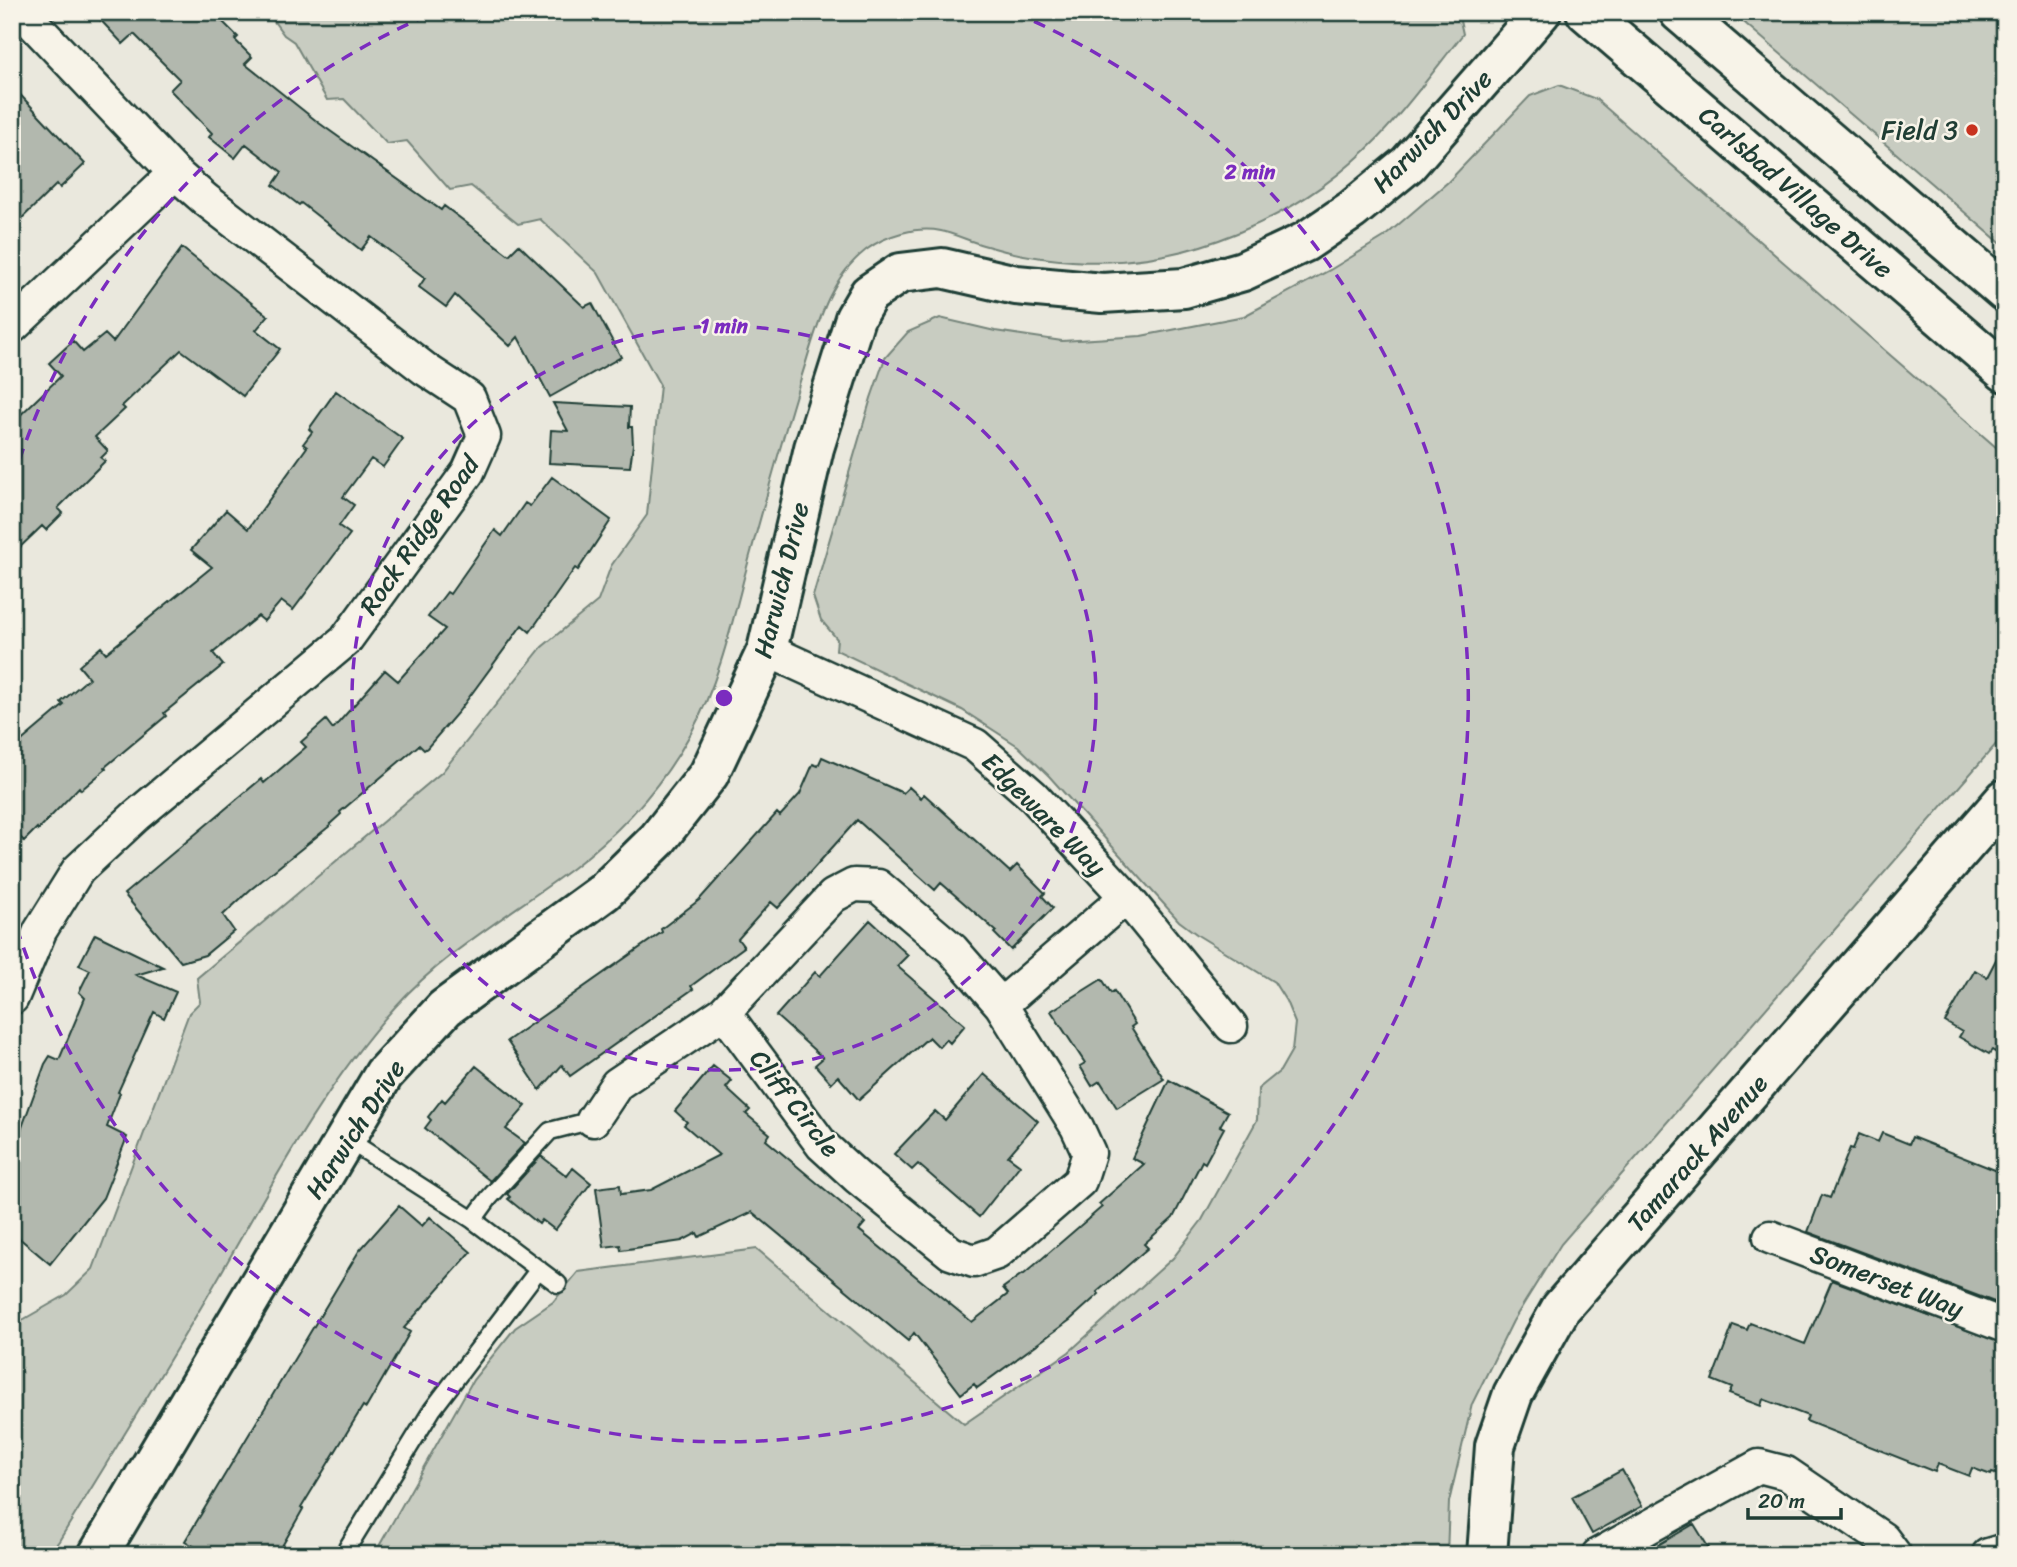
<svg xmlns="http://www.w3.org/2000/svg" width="2017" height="1567" font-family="Sriracha,sans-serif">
	<rect width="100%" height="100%" fill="#eae8dd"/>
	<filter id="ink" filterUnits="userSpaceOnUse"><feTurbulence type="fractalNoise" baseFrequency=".0143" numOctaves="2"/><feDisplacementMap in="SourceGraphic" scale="14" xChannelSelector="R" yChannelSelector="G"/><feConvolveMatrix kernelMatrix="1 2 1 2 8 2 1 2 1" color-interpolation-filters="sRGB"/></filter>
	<g filter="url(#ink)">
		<!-- green -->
		<path fill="#c8ccc1" stroke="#74847a" stroke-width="2" d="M267,12h1191l5,22c-28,35 -55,73 -86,105 -78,80 -193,130 -305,122 -29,-2 -60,-7 -89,-16 -14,-4 -28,-11 -42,-14 -25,-5 -55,4 -75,19 -40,31 -50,82 -65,128 -20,65 -38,130 -56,196 -14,54 -27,110 -54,159 -29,53 -71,99 -118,135 -60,45 -128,83 -178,139 -73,81 -124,179 -178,273 -51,88 -105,174 -158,261l-11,14h-36v-229l54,-31 27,-26 96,-256 11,-11 -3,-24 245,-206 100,-125 56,-46 13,-35 36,-51 13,-130 -62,-112 -58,-54 -22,5 -47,-38 -21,4 -43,-49 -20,3 -43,-45 -17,1 -33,-58 -10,-7z
			M1732,12h273v235z
			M1559,85l37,14 409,356v279l-444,510 -48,77 -41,83 -23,98 -2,53h-1073l99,-175 42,-52 38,-26 25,-30 179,-23 207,175 105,-72 104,-94 29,-38 55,-100 1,-31 22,-18 12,-21 3,-27 -9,-22 -12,-19 -75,-46 -20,-15 -130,-145 -31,-30 -56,-36 -126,-60 1,-11 -16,-19 -8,-24 58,-198 14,-40 23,-26 32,-14 55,13 67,10 79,-5 103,-20 86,-46 54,-33 64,-55 82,-86z"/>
		<!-- building -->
		<path fill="#b2b8ae" stroke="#1f3d34" stroke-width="2" d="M93,12h120l25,25 -3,3 17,17 -7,7 74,59 122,87 3,-4 65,49 10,-10 65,62 8,-4 29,54 -71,40 -32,-60 -8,9 -55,-51 -9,12 -27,-20 6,-9 -54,-41 -10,13 -60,-47 -2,2 -26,-20 9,-13 -36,-28 -11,14 -26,-21 3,-4 -42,-43 10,-10 -46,-46 -11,10z
			M12,86l73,78 -25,24 -3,-4 -45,44z
			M182,248l86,68 -12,14 24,19 -37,47 -62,-46 -59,56 3,3 -30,28 13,14 -7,7 4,3 -47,47 5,5 -17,17 -4,-4 -30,29v-132l49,-47 -12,-13 24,-22 10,11 22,-18 8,8z
			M336,391l67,48 -20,28 -12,-8 -28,38 11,8 -15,21 11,8 -57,76 -12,-9 -17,20 -6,-5 -45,37 10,12 -59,48 2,3 -61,51 1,2 -25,21 -2,-3 -41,43 -1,-2 -13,13 -12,-12v-80l52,-44 -3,-3 28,-24 -10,-12 22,-19 5,6 106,-86 -21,-17 35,-40 22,19 59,-82 -4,-3 9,-12 -3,-3z
			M553,403l77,4 -1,20h3l1,18 -3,22 -81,-4 2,-33 17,1z
			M552,477l59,43 -33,50 -3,-2 -45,64 -8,-7 -63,86 -32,37 -3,2 -5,-5 -79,67 1,2 -11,10 1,1 -81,65 -27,25 11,16 -29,24 -24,7 -57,-68 137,-115 3,4 42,-36 -5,-5 25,-22 7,9 52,-59 13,11 47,-52 -17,-12 19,-25 3,2 45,-64 7,6 23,-33 5,3z
			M822,757l81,36 6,-6 12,11 3,-4 86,78 7,-7 28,28 -3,3 11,12 -42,42 -17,-17 2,-2 -55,-48 -6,7 -78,-70 -79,88 -7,-6 -33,37 6,8 -53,39 2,3 -123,87 -8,-11 -22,25 -33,-49 155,-109 -1,-3 38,-29 78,-87 3,3 20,-22 13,-30 5,2z
			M870,920l38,35 -11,11 68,59 -15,18 -4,-4 -7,8 -10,-10 -70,63 -21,-24 -7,7 -16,-18 8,-7 -47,-42 39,-44 5,4z
			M95,934l68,33 -27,8 40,17 -12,26 -10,-6 -36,80 2,1 -13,34 20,10 -24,61 -53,66 -38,-32v-77l33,-91 5,-8 9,4 26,-62 -6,-6 11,-22 -11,-5z
			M2005,942v94l-10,16 -3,-2 -3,4 -30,-17 3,-5 -17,-10 30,-52 12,7z
			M1102,979l9,14 3,-2 21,33 -4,3 33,52 -47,29 -17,-27 -8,5 -12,-20 5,-3 -34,-52z
			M476,1066l50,40 -20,23 19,14 -35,38 -65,-53 6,-8 -3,-3 14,-18 3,3z
			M713,1066l19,15 -6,7 24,22 -4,4 24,20 -4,6 99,83 -6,7 113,92 36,-28 -5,-6 19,-14 1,1 79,-68 -3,-3 45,-40 -12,-6 37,-78 59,32 -8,14 4,2 -19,35 -3,-2 -29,57 -29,26 4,4 -51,44 2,2 -29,26 -93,68 -3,-4 -13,10 -47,-61 -6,8 -156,-129 -53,25 -2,-4 -15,8 -61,9 -1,-5 -16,2 -8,-59 24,-3 1,9 30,-4 68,-35 -35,-30 3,-3 -12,-11z
			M984,1074l54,47 -30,35 12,9 -41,52 -61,-53 -6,6 -18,-16 41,-43 10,9z
			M1882,1133l27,11 3,-7 93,37v132l-197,-74 14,-37 8,3 20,-50 3,1 6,-15 19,8z
			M541,1156l26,20 6,-8 18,15 -36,47 -13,-10 -3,4 -31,-25 2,-2 -3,-3z
			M399,1206l23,20 8,-9 41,35 -67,76 6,4 -44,76 -3,-2 -62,102 2,1 -26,46h-68l-24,-14 174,-290z
			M1832,1280l173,64v115l-6,16 -7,-2 -1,2 -19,-7 -3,8 -31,-12 -3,8 -129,-51 2,-5 -45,-17 -2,7 -32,-12 3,-6 -20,-8 21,-55 14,5 3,-7 55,21z
			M1622,1470l20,36 -50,28 -20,-37z
			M1694,1524l19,31h-72z"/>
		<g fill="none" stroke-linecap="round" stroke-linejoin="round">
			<defs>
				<path id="service" d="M345,1138l128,82 85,64
					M473,1220l16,-22 61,-67 43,-11
					M343,1555l89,-145 107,-141"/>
				<path id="minor" d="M12,327l163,-154
					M767,650l208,95 58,51 93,101 105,129
					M12,998l28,-67 38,-61 58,-54 209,-175 123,-169 16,-36 -15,-38 -44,-29 -219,-169 -31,-27 -153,-161
					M1001,1005l125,-108
					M593,1120l24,-36 107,-72 109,-116 21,-11 24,1 74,63 49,56 76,122 12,26 -9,28 -83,72 -23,8 -23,-8 -94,-76 -35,-32 -98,-133
					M1770,1237l235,89
					M1598,1555l161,-89 27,7 97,66 12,16
					M1988,1555l17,-5"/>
				<path id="tertiary" d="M98,1555l286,-481 61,-66 159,-116 53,-52 52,-66 58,-124 47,-202 41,-130 14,-24 31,-21 42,-5 74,17 86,8 82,-5 59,-17 62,-29 47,-32 56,-46 133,-152"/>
				<path id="secondary" d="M1487,1555l8,-109 18,-52 48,-86 444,-509"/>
				<path id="primary" d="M1586,12l419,360
					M1679,12l326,280"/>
			</defs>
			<!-- service casing -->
			<use href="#service" stroke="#1f3d34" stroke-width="21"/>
			<!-- minor casing -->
			<use href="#minor" stroke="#1f3d34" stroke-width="37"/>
			<!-- tertiary casing -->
			<use href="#tertiary" stroke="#1f3d34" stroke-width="44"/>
			<!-- secondary casing -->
			<use href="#secondary" stroke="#1f3d34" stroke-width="44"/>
			<!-- primary casing -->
			<use href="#primary" stroke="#1f3d34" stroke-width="44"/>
			<!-- service -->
			<use href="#service" stroke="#f7f3e8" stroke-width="16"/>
			<!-- minor -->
			<use href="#minor" stroke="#f7f3e8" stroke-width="32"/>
			<!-- tertiary -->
			<use href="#tertiary" stroke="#f7f3e8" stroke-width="38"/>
			<!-- secondary -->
			<use href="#secondary" stroke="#f7f3e8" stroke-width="38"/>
			<!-- primary -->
			<use href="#primary" stroke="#f7f3e8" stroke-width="38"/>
		</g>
	</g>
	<!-- distance rings -->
	<g fill="none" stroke="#7b2cbf" stroke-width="3.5" stroke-dasharray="12 9">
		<circle cx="724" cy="698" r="372"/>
		<path d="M13 480A744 744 0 0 1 433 13M1015 13A744 744 0 1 1 13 916"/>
	</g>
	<!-- markers -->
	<circle fill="#c8321e" stroke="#f7f3e8" stroke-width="2.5" cx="1972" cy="130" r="7"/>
	<g text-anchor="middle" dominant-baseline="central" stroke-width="5" stroke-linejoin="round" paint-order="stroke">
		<!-- poi labels -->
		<g font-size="26" fill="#1f3d34" stroke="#f7f3e8" text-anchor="end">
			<text x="1958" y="130">Field 3</text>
		</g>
		<!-- street labels -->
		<g font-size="26" fill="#1f3d34" stroke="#f7f3e8">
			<text transform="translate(1432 131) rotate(-46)">Harwich Drive</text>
			<text transform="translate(1796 192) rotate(41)">Carlsbad Village Drive</text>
			<text transform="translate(419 535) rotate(-55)">Rock Ridge Road</text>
			<text transform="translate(781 580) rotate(-76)">Harwich Drive</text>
			<text transform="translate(1044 814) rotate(45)">Edgeware Way</text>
			<text transform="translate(795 1103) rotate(52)">Cliff Circle</text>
			<text transform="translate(355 1129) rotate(-57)">Harwich Drive</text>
			<text transform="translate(1697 1153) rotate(-49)">Tamarack Avenue</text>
			<text transform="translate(1887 1281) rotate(21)">Somerset Way</text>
		</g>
	</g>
	<circle cx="724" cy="698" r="10" fill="#7b2cbf" stroke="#f7f3e8" stroke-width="3.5"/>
	<g font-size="21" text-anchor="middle" font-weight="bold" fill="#7b2cbf" stroke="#f7f3e8" stroke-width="5" stroke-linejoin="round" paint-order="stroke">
		<text x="1250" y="179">2 min</text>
		<text x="724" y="333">1 min</text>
	</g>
	<!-- margin -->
	<rect width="2017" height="1567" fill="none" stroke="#f7f3e8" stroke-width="42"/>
	<rect x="21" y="21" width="1975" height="1525" fill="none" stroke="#1f3d34" stroke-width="2.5" filter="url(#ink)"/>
	<!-- scale -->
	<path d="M1748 1508v10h93v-10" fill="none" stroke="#1f3d34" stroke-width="3.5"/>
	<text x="1758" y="1508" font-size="21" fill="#1f3d34" stroke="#f7f3e8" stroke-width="5" paint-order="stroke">20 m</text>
</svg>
